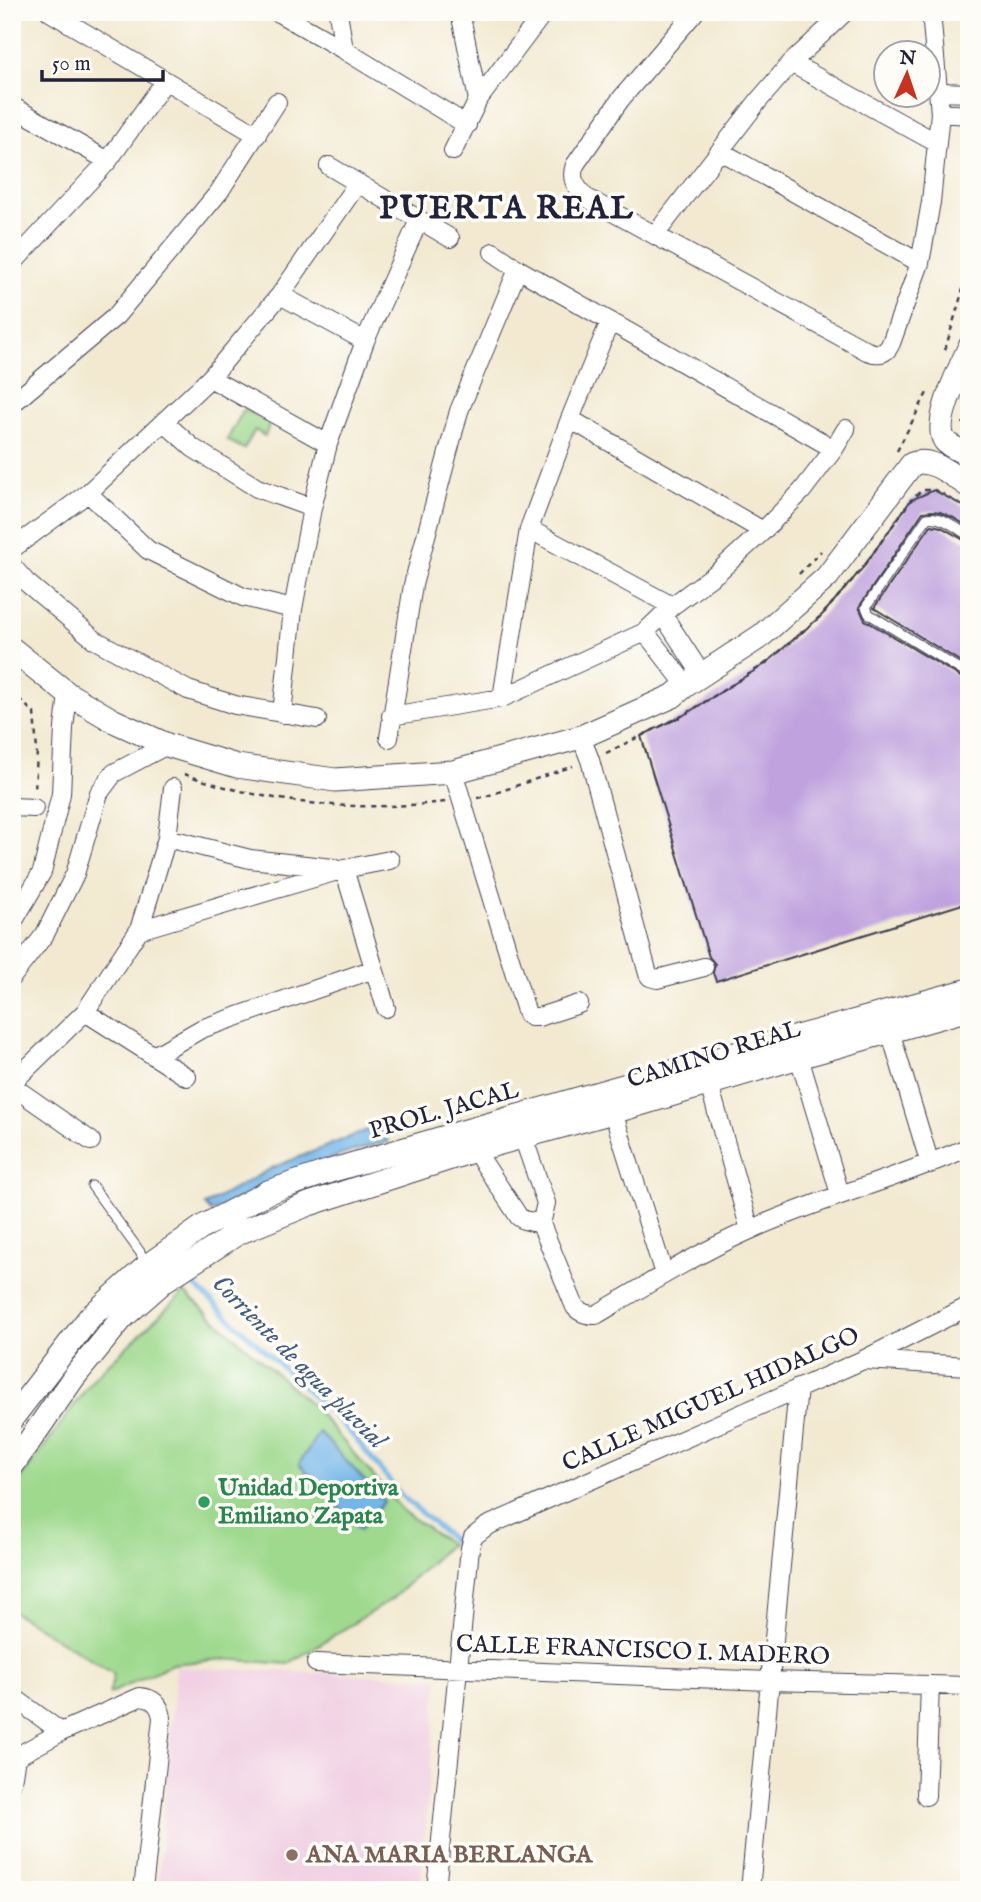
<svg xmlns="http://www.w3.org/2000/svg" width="981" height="1902" font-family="'IM FELL English',serif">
	<rect width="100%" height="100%" fill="#fdfcf7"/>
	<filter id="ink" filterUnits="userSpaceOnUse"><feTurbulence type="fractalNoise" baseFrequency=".0143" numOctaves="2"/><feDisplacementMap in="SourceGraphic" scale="14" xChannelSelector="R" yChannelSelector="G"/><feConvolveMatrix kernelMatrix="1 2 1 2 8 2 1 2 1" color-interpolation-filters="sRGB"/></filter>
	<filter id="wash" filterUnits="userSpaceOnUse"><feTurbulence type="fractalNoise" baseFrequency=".00686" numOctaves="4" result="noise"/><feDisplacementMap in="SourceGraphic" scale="28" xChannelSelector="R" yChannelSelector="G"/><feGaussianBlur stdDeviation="1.57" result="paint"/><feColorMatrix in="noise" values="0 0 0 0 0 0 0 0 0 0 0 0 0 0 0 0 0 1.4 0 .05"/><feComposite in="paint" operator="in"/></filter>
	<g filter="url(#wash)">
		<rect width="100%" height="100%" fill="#f2e9d0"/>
		<!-- built -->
		<path fill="#f1d0e3" d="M176,1667l262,11 -18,212h-262z"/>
		<!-- green -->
		<path fill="#9ed98d" stroke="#607e64" stroke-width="2" d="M244,409l26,14 -5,13 -10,-6 -11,19 -17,-9z
			M184,1292l129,114 91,106 46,32 -58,55 -104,65 -64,-5 -52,5 -63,30 5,-20 -102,-63v-119l81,-113z"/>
		<!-- water -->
		<path fill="#73b6e8" stroke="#4a6c92" stroke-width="2" d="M380,1125l8,17c-62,13 -120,43 -177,70l-6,-7 69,-38z
			M319,1432l65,69 -24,29 -61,-66z"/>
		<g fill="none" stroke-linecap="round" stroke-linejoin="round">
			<!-- stream -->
			<path stroke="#73b6e8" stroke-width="5" d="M191,1270l1,13 134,125 27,28 49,60 55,48"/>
		</g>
		<g id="blocks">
			<!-- building -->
			<path fill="#c0a3de" d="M934,490l35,19v18l-17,-10 -12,-5 -8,-1 -9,1 -64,95 6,13 104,62v220l-253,79 -3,-8 2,-9 -6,-7 -68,-221 43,-21 81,-51 57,-49 39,-45 50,-70z
				M931,525l10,2 28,16v124l-95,-59z"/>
		</g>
	</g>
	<g filter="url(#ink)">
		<use href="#blocks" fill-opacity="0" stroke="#414051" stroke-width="2"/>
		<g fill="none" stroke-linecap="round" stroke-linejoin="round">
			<defs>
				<path id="service" d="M969,536c-13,-8 -27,-21 -42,-18l-61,89 3,7 100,61
					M92,1186l48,66 6,12"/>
				<path id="minor" d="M50,12l207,123
					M277,12l67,38 123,75
					M338,12l6,38
					M460,12l18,88
					M695,12l-75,88 -45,65c-5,13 0,21 10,32l282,154c11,4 19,4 24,-8l29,-80 11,-61 9,-89 -9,-101
					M791,63l146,80
					M940,92l29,1
					M12,106l96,55
					M940,113l29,2
					M453,151l25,-51 66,-88
					M720,151l200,112
					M329,166l121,72
					M655,235l104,-135 32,-37 54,-51
					M493,252l25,17 316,180
					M12,264l96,-103 57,-80
					M280,295l85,46
					M210,378l118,66
					M12,404l104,-88 103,-124 58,-90
					M570,419l193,112
					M164,422l29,26 64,40 55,20
					M88,493l60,57 95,47 50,12
					M529,529l143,77
					M12,549l76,-56 122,-115 70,-83 77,-111
					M12,566l15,17 68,57 93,50 47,15 82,14
					M663,615l39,60
					M645,632l41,53
					M502,698l27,-169 41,-110 40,-98
					M282,714l11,-105 19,-101 16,-64 37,-103 54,-121
					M391,716l111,-18 143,-66 27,-26 46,-34 45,-41 39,-40 32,-42 12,-20
					M581,737l9,23 58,214 2,3 7,2 47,-12
					M389,738l24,-153 46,-174 59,-142
					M453,772l74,242 4,3h8l40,-13
					M12,807l22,1
					M167,838l83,21 83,9
					M344,869l42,139
					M12,924l30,-52 19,-78 3,-66 4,-34
					M139,930l205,-61 46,-9
					M12,977l33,-43 30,-60 24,-81 15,-20 53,-28
					M85,1012l102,65
					M890,1031l40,133
					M154,1056l47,-27 173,-60
					M799,1057l41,137
					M12,1083l73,-71 54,-82 28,-92 6,-50
					M709,1084l41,146
					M12,1086l79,55
					M613,1112l51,162
					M523,1137l23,66 -5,21 34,83c5,6 12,8 21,8 50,-30 100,-61 154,-85 71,-32 147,-51 219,-83
					M470,1139l5,11 44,67 5,3 17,4
					M864,1360l105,6
					M316,1663l453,18 200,5
					M12,1696l49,36
					M12,1759l49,-27 79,-35c13,1 20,7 22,21l-19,172
					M12,1782l4,-25
					M926,1796l4,-111
					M436,1890l34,-342 3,-11 14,-11 376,-166 106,-54
					M750,1890l48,-502"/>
				<path id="tertiary" d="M969,348c-8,18 -37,76 -24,93 5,6 17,10 24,14
					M12,649l56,45 46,27 53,24 70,21 98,14 118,-8 128,-35 92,-41 13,-11 75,-49 66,-59 85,-113c19,-8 41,12 57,22
					M12,1418l78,-101 57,-51 57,-40 64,-34 62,-21 136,-40 276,-79 227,-62
					M12,1466l62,-89 49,-60 42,-37 73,-47 71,-29 166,-54 138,-38 186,-55 170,-48"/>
			</defs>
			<!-- service casing -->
			<use href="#service" stroke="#414051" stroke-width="11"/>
			<!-- minor casing -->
			<use href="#minor" stroke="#414051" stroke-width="20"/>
			<!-- tertiary casing -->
			<use href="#tertiary" stroke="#414051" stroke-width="25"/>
			<!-- path -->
			<path stroke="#414051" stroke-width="2.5" stroke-dasharray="5 5" stroke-linecap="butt" d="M945,350l24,-81
				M963,422l2,4 4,4
				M897,451l32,-62
				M799,574l22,-23
				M12,692l22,21 3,38 -2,40
				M606,753l78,-38 81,-51 57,-49 39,-45 50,-70 11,-10h12l10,4
				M184,774c87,31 171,38 262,28
				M477,798l10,-2 86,-30"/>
			<!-- service -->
			<use href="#service" stroke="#fff" stroke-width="9"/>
			<!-- minor -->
			<use href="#minor" stroke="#fff" stroke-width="18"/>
			<!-- tertiary -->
			<use href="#tertiary" stroke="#fff" stroke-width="23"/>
		</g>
	</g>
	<!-- markers -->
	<circle fill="#2e9e5b" stroke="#fdfcf7" stroke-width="2.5" cx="204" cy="1502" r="7"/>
	<circle fill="#8d6e63" stroke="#fdfcf7" stroke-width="2.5" cx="292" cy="1855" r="7"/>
	<g text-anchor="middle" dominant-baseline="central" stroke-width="7" stroke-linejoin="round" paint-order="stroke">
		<!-- street labels -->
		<g font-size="24" fill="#22223b" stroke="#fdfcf7">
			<text transform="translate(714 1055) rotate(-17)">CAMINO REAL</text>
			<text transform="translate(444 1111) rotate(-16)">PROL. JACAL</text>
			<text transform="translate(711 1400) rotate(-24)">CALLE MIGUEL HIDALGO</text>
			<text transform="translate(643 1651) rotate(2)">CALLE FRANCISCO I. MADERO</text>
		</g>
		<!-- leisure labels -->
		<g font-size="24" font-weight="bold" fill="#27864d" stroke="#fdfcf7" text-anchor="start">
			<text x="218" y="1488">Unidad Deportiva<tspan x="218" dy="28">Emiliano Zapata</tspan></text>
		</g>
		<!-- education labels -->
		<g font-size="24" font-weight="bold" fill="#785e54" stroke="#fdfcf7" text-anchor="start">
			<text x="306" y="1855">ANA MARIA BERLANGA</text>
		</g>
		<!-- water labels -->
		<g font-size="26" font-style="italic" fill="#425d80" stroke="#fdfcf7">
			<text transform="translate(299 1362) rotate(45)">Corriente de agua pluvial</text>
		</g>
		<!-- district labels -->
		<g font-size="32" font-weight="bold" letter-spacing="2" fill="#22223b" stroke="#fdfcf7">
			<text x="507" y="209">PUERTA REAL</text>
		</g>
	</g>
	<!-- margin -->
	<rect width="981" height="1902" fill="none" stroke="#fdfcf7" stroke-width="42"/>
	<!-- north arrow -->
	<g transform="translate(907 74) rotate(3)"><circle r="33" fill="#fdfcf7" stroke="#a5a5ac" stroke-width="2"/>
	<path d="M0-5L12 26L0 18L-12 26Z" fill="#c8321e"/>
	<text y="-10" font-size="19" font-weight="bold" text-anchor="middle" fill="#22223b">N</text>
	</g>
	<!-- scale -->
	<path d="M42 70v10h121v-10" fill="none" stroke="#22223b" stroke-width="3.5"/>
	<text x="52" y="70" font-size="21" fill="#22223b" stroke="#fdfcf7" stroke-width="5" paint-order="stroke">50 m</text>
</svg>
